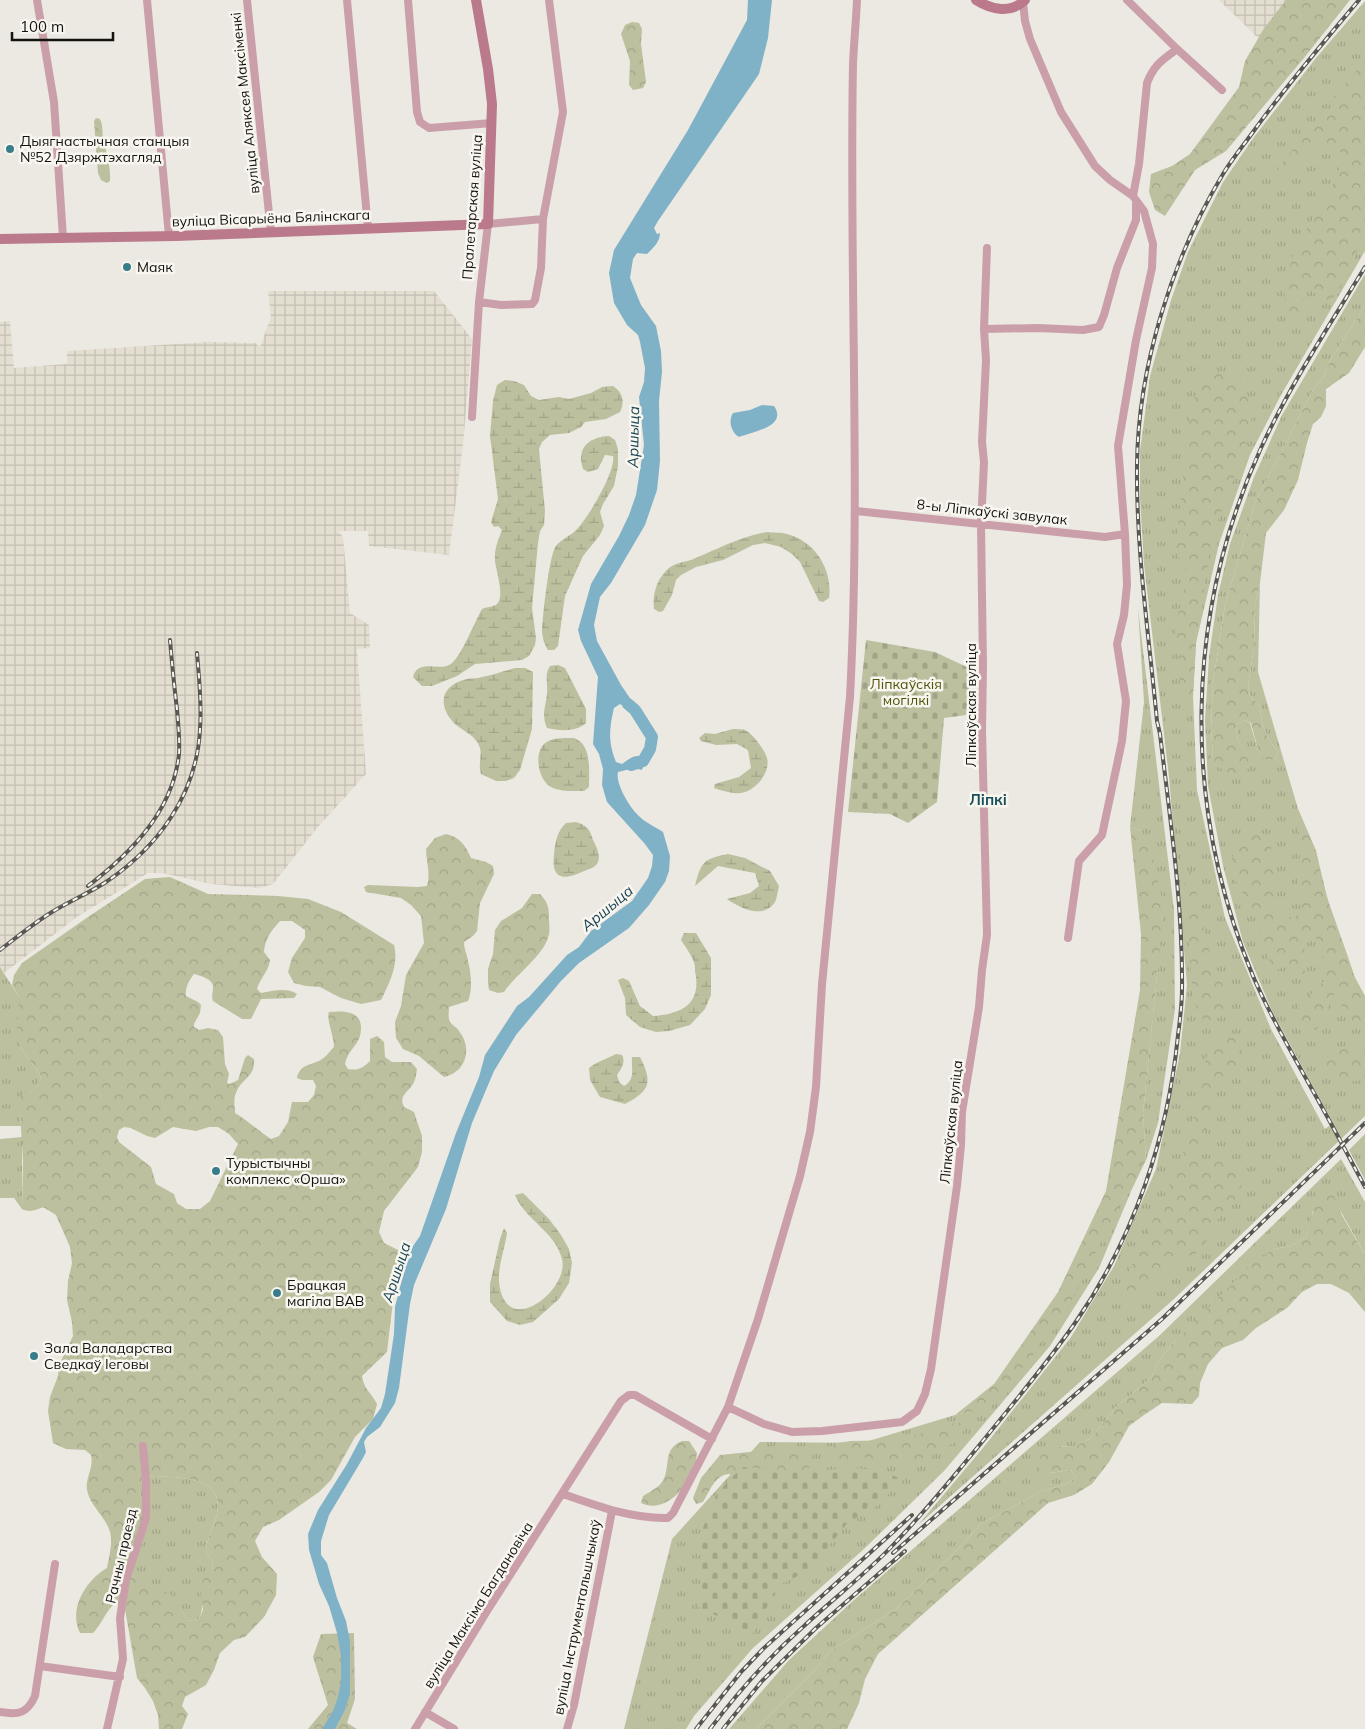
<svg xmlns="http://www.w3.org/2000/svg" width="1365" height="1729" font-family="Mulish,sans-serif">
	<defs>
		<pattern id="industrial-grid" width="8" height="8" patternUnits="userSpaceOnUse" patternTransform="scale(1.25)"><rect width="8" height="8" fill="#e3ded0"/><path d="M0 4h8M4 0v8" fill="none" stroke="#c2beb2"/></pattern>
		<pattern id="grass-tufts" width="24" height="20" patternUnits="userSpaceOnUse" patternTransform="scale(1.25)"><rect width="24" height="20" fill="#bcc09e"/><path d="M3 7l-1-3M5 7V3M7 7l1-3M15 17l-1-3M17 17v-4M19 17l1-3" fill="none" stroke="#a1a487"/></pattern>
		<pattern id="forest-crowns" width="20" height="18" patternUnits="userSpaceOnUse" patternTransform="scale(1.25)"><rect width="20" height="18" fill="#bcc09e"/><path d="M2 6a3 3 0 1 1 6 0M12 15a3 3 0 1 1 6 0" fill="none" stroke="#a1a487"/></pattern>
		<pattern id="wetland-marsh" width="20" height="14" patternUnits="userSpaceOnUse" patternTransform="scale(1.25)"><rect width="20" height="14" fill="#bcc09e"/><path d="M1 5h8M5 5V1M11 12h8M15 12V8" fill="none" stroke="#a1a487"/></pattern>
		<pattern id="cemetery-stones" width="16" height="16" patternUnits="userSpaceOnUse" patternTransform="scale(1.25)"><rect width="16" height="16" fill="#bcc09e"/><path d="M2 7V4a2 2 0 0 1 4 0v3zM10 15v-3a2 2 0 0 1 4 0v3z" fill="#a1a487"/></pattern>
	</defs>
	<rect width="100%" height="100%" fill="#ebe9e2"/>
	<!-- industrial -->
	<path fill="url(#industrial-grid)" d="M1219,0h74l-35,38z
		M268,291h166l38,48 -9,106 -14,110 -80,-9 -1,-15h-30l5,6 7,76 19,12 1,23 -13,1 9,125 -49,54 -44,56 -14,4 -48,-4 -49,-11h-14l-71,44 -73,56 -4,-6v-645l10,-1 4,47 53,-4v-13l141,-9 47,1 5,4 11,-30z"/>
	<!-- grass -->
	<path fill="url(#grass-tufts)" d="M1365,1v250l-84,144 -31,60 -31,89 -23,99 -3,53 4,94 28,128 46,111 54,100 8,-6 -60,-110 -30,-71 -20,-76 -15,-80 -3,-66 4,-63 9,-62 12,-51 24,-67 28,-62 83,-141v32l-34,53 -8,19 -9,10 -59,115 -30,102 -12,78 -2,45 2,30 36,-2c-11,-12 -13,-16 -12,-32l8,-4 5,3 8,27 6,8 11,2 3,-8 -10,-14 -6,-15 -2,-16 -10,-12 -2,-9 6,-38 1,-43 5,-22 -2,89 40,137 18,42 13,54 26,73 10,18v120l-191,183 -256,226 65,-77 88,-111 43,-71 42,-97 24,-116 7,-68 -18,-208 -25,-213 -4,-66v-47l10,-75 21,-76 17,-48 35,-70 31,-45 62,-79z
		M1138,608l36,302 1,99 -17,114 -12,37 -3,-46 15,-149 -16,-134 -12,-4 14,-125z
		M0,967l19,30 1,50 21,29 -3,10c-18,8 -19,23 -17,40h-21z
		M1365,1134v46l-16,-30z
		M22,1137v72l-8,-11h-14v-59z
		M1341,1159l24,43v53l-26,-47 -26,3 -3,14 -4,12 -15,9 -17,3 -100,93 -17,21 -5,14 -36,30 -25,31 -18,9 -16,-1 -7,27 20,-3 6,7 -10,7 -26,8 -59,32 -26,28 -59,57 -67,43 -14,18 -59,59h-27l60,-69 65,-60 306,-265z
		M1132,1189l-33,79 -49,78 -106,125 -80,78 -111,99 -59,68 -8,13h-62l48,-190 88,-97 102,1 93,-28 34,-8 134,-209z
		M156,1476c25,2 69,0 61,38 -3,13 -10,23 -11,37l6,10 1,10c-17,14 -6,32 -14,48l-11,2 -7,-10 -54,-35c-4,-18 6,-22 8,-37 4,-18 5,-37 6,-55l2,-7z"/>
	<!-- forest -->
	<path fill="url(#forest-crowns)" fill-rule="evenodd" d="M1286,0h64l-46,58 -78,93 -31,19 -30,46 -10,-6 -6,-18 2,-18 21,-8 18,-12 49,-67 6,-26 18,-31z
		M632,22l7,1 3,6 -1,15 5,38 -3,6 -10,2 -4,-5 1,-24 -9,-27 4,-9z
		M1365,61v173l-27,60 -10,6 -11,-4 -13,-16c-4,13 0,22 -1,35l-9,4 -9,-17 -1,-19 13,-38 35,-58 11,-28 -5,-13 -20,-3 -36,38 -7,-3 4,-11 26,-33 18,-11 8,-11v-12z
		M96,118l4,1c3,6 2,12 3,19 3,14 8,29 7,43l-3,2 -6,-3 -3,-7 -4,-52z
		M1365,306v41l-16,26 -23,16v17l-5,11 -8,7 -6,19 -9,37 -14,30 -18,23 -6,50 -5,22 -1,43 -6,38 2,9 10,12 2,16 6,15 10,14 -3,8 -11,-1 -6,-9 -7,-27 -6,-3 -8,4c-1,16 1,20 13,32l-1,12 -13,6 -13,-3 -10,-13 -2,-30 2,-45 12,-78 30,-102 59,-115 9,-10 8,-19z
		M1222,371l16,7 9,14 5,24 -6,26 -14,42 -20,52 -16,107 -3,53 -4,6 -9,-18 -5,-61 8,-25 2,-13v-17l-6,-11 -3,-14 15,-138 13,-28z
		M1298,809l18,42 7,35 25,71 7,21 10,18v27l-9,4 -8,-3 -11,-30 -5,1 -6,22 -10,13h-14l-5,-9 2,-15 25,-25 2,-15 -12,-35 -8,-1 -2,9 1,34 -5,1 -6,-9h-8l-9,5 -6,-4c-5,-14 -8,-30 -13,-44 -14,-37 -41,-46 -16,-87l13,-4 11,4 5,12 3,21 -1,20 3,19 7,9 12,2 6,-9 -3,-26 3,-45 -9,-27z
		M1130,827l12,4 10,23 12,53 -21,207 3,46 -14,29 -9,9 -60,120 -74,90 -34,7 39,-31 64,-92 48,-101 34,-201 1,-56z
		M446,834c14,3 20,12 25,24l15,4 7,4 1,8 -14,29 -3,28 -4,5 -9,6c0,7 3,12 4,19 3,12 5,28 0,40l-19,6c0,4 -1,8 0,12 1,6 7,7 10,12 14,18 7,41 -15,46l-25,-21 -16,-7 -7,-11 -1,-16 6,-16 5,-31 18,-32 -3,-27 -10,-11 -10,-7 -35,-6 -2,-5 4,-2 50,2 9,-1c4,-13 -1,-25 -1,-37l9,-11z
		M1192,871l15,73 26,68 -28,11 -12,-22 -9,-128z
		M170,877l38,17 70,2 30,3 33,13 53,33c5,19 -4,37 -13,55l-20,4 -20,-6 -21,-11 -14,-1 -12,-3 -6,-11 4,-14 13,-20v-8l-13,-9h-12c-9,10 -15,18 -16,31l6,8c-1,11 -10,18 -13,29l4,4c12,-2 25,-6 36,1l-3,4 -33,1 -10,20h-9l-29,-18c-2,-6 0,-7 0,-13 1,-9 -12,-12 -19,-14 -5,7 -9,13 -8,22l12,6 3,3 -1,8 -6,11v3l5,3 9,-2 10,2 5,7 2,27 4,10 -2,9 3,1 8,-4 7,-22 3,-3 6,4c1,20 -12,18 -18,34 -3,6 -1,14 -1,20 13,8 24,18 36,26l8,-3 9,-14 4,-20h16l6,-7 2,-9 -3,-6h-11l-5,-2c3,-15 15,-12 25,-19 4,-2 8,-8 12,-12 0,-11 -8,-28 -5,-35 13,-1 33,-2 32,17 0,5 -2,11 -5,15 -5,7 -9,11 -11,20l3,5c10,2 15,-1 22,-8v-22l7,-3 7,6 1,15 7,5h19l6,7c-1,5 -1,9 -3,13 -5,11 -16,12 -10,25l10,5 8,24v16l-4,15 -34,44 -5,21 5,11 16,8v7l-5,26 -8,68 -25,24c2,14 9,16 15,28l-4,15 -18,18 -24,43 -12,12 -40,28 -16,7 -8,14 7,16 15,17 -1,21 -12,22 -19,20 -11,3 -14,13 -6,17 -8,15 -21,12 -3,9 6,8 -6,15h-23l-1,-14 -5,-14 -8,-13 -8,-10 -12,-69 -10,-6c-10,9 -13,21 -22,30h-13c-12,-24 6,-53 27,-65 2,-11 6,-25 3,-36 -4,-15 -20,-26 -23,-42 -2,-12 7,-22 4,-35l-6,-5 -19,-1 -13,-6 -5,-32 2,-14 8,-21 1,-11 14,-29 -1,-14 -5,-22 1,-19 4,-18 -2,-16 -14,-32 -13,-8c-7,3 -13,6 -21,2l1,-48 -4,-65 19,-10 3,-10 -21,-29 -3,-12 2,-38 -7,-12 2,-10 8,-12 66,-46 57,-38zM124,1127l7,1 16,8 8,2 18,-11 23,4 13,-4h9l11,7 9,10 -28,57 -10,8h-14l-9,-6 -3,-9 -18,-10 -5,-17 -32,-25 -2,-5 2,-7zM156,1476c25,2 69,0 61,38 -3,13 -10,23 -11,37l6,10 1,10 -7,5 -6,9 3,25 -4,9 -11,2 -18,-27 -17,-9 -25,-9c-5,-17 4,-22 8,-37 6,-20 1,-42 8,-62z
		M532,894h8c8,8 9,14 9,24 0,5 1,12 0,16 -4,21 -33,40 -45,58l-6,1 -9,-3 -1,-7v-14l5,-15 2,-24 6,-9 21,-13z
		M1220,1034h13l9,8v14l-6,21 -15,6 -8,10 -6,31 -9,33 5,5 26,-6 11,11 2,18 -10,20 -20,20 -4,14 -13,15 -13,4 -14,12 -22,25 -15,5 -6,-3 3,-24 53,-112 19,-66 3,-25 5,-19z
		M1335,1048l30,1v30c-10,4 -30,2 -38,-6 -5,-5 -4,-12 -5,-19z
		M1328,1194l6,2 9,21 22,38v57l-16,-19 -18,-9h-14l-15,8 -15,16 -31,20 -13,12 -21,8 -14,16 -8,19 -1,13 -7,8 -30,-1 -18,12 -15,11 -20,36 -17,22 -18,11 -26,8 -170,151 -13,25 -6,24 -12,26h-91l59,-59 14,-18 67,-43 59,-57 26,-28 59,-32 26,-8 10,-7 -6,-7 -20,3 -11,-2 -1,-11 8,-10 11,-4 16,1 18,-9 25,-31 36,-30 5,-14 17,-21 78,-78 22,-15 17,-3 15,-9c6,-16 5,-33 22,-43z
		M955,1423h7l2,7 -10,13 -38,18 -14,3 -36,-7 -12,6h-15l-13,-4 -1,-7 11,-9 15,-2 48,-1z
		M682,1441h7l8,12c-1,5 -1,11 -3,16 -8,20 -30,45 -53,34l2,-7c6,-4 15,-8 19,-14 10,-15 -1,-32 20,-41z
		M779,1449c30,4 32,3 29,34l-74,-3 -4,-6c-15,0 -20,17 -27,28l-7,2 -3,-6 8,-20 19,-23z
		M354,1633l1,66 -8,24 10,6h-49l20,-24 -15,-48 8,-23z"/>
	<!-- wetland -->
	<path fill="url(#wetland-marsh)" d="M505,380l9,1 10,4 7,11 8,4 20,-3 10,2 22,-6 11,-6 11,-1c10,7 12,15 7,26l-14,7 -21,3 -4,5 -12,6 -19,2 -8,7 -3,7 6,62 -1,14 -4,6 -2,12 -6,65 4,30 -1,7 -6,11 -7,4 -47,4 -18,12 -25,10h-10l-9,-9c5,-19 27,-5 38,-13 10,-7 24,-43 31,-55 4,-2 12,-2 15,-5 8,-8 -1,-33 -2,-43 -1,-12 3,-20 7,-31l-4,-4 -4,1 -3,-5 7,-23 -8,-63 3,-35 4,-16z
		M609,436l6,4 3,9v17l-4,20 -11,18 -3,8 4,14 -4,9 -17,21 -18,40 -7,50 -4,4h-6c-4,-6 -6,-14 -6,-21 1,-14 7,-74 14,-83 5,-7 15,-10 21,-17 11,-11 39,-58 36,-73l-8,-1 -7,14 -10,3 -5,-3c-7,-21 6,-32 26,-33z
		M767,532c6,1 14,0 20,2 28,7 46,36 42,64l-6,4 -4,-1 -19,-39 -8,-8 -11,-7 -16,-4 -12,2 -30,15 -27,7 -15,8 -5,5 -4,15 -9,16 -4,1 -5,-3c-2,-15 3,-31 15,-41 6,-5 15,-6 22,-8 25,-10 48,-23 76,-28z
		M558,665l7,3 21,41v14c-9,9 -27,8 -39,5 -6,-13 -1,-22 0,-35 1,-10 -3,-18 3,-27z
		M515,668h10l8,4 -1,57 -12,41 -6,8 -8,3h-10l-15,-7c-3,-9 1,-18 -1,-26 -4,-13 -16,-16 -25,-24 -18,-18 -15,-39 12,-45 4,-1 10,0 15,-2 11,-2 22,-6 33,-9z
		M733,729c3,0 9,0 12,1 7,3 20,20 22,28 4,14 -11,33 -26,35 -9,1 -18,-2 -27,-5l1,-4 24,-7 12,-9 -3,-18 -11,-6 -21,1 -15,-4 -2,-3 6,-5 10,1z
		M574,738c18,6 15,33 15,49l-5,4c-9,0 -22,1 -31,-3 -14,-5 -20,-33 -9,-44 7,-7 21,-6 30,-6z
		M576,822c10,3 14,7 17,18 3,6 8,15 5,22 -3,7 -11,7 -16,10 -20,9 -31,6 -28,-17 1,-12 3,-24 12,-32z
		M728,854l17,4 25,13 9,15c-1,4 -2,12 -4,16 -12,18 -35,6 -48,-3l23,-6 9,-7 -4,-13 -37,-7 -23,20c6,-24 8,-27 33,-32z
		M684,933h12l15,25v37l-6,14 -15,16 -21,6 -13,1 -16,-5 -14,-12 -1,-17 -7,-18 5,-2 6,3 11,25 13,10c29,-2 49,-12 42,-45 0,-3 0,-8 -2,-11 -3,-7 -8,-14 -12,-20z
		M616,1054l6,1c4,7 -1,14 -5,20l2,7 5,4c12,-7 7,-17 8,-29h8c13,26 10,34 -15,47l-25,-7 -10,-17 -1,-12c9,-7 18,-9 27,-14z
		M523,1193l26,26 12,16 8,14 3,14 -3,20 -10,16 -26,23 -13,3 -13,-4 -17,-19v-18l10,-45 4,-11 3,5c-2,15 -9,33 -8,49 6,59 71,8 63,-23 -7,-28 -37,-39 -47,-64z"/>
	<!-- cemetery -->
	<path fill="url(#cemetery-stones)" d="M866,640l69,12 36,17 -5,46 -22,3 -7,84 -29,21 -18,-9 -42,-2z
		M742,1467l53,4 81,-3 27,12 -30,29 -4,-3 -14,13 -4,-1 -40,51 -33,17 -25,48 -54,-27 4,-79 14,-35z"/>
	<!-- water -->
	<path fill="#80b2c7" d="M748,0h24l-4,38 -9,36 -101,147 -4,7 3,6 3,-1c0,9 -7,15 -13,21l-10,-1 -4,6 -3,19 11,27 15,21 5,25 1,21 -3,29 1,60 -3,29 -12,35 -34,58 -11,14 -6,28 3,16 24,44 17,25 2,5 -3,1 -17,-12 -6,4c-5,21 -6,34 2,54l6,2c8,-5 14,-12 23,-5l-3,11 -8,-2 -16,4c-3,12 13,38 22,45 6,6 16,10 23,15l7,24 -1,15 -4,11 -16,23 -20,23 -50,35 -18,18 -45,54 -22,36 -22,52 -26,86 -32,76 -4,19 -11,84 -4,15 -15,24 -13,10 -3,5 2,10 -3,6 -34,57 -8,26v14l6,8 10,35 9,23 4,20v53l-5,16 -10,19h-13l11,-18 5,-14 3,-16v-25l-4,-23 -8,-27 -10,-22 -10,-34 -1,-16 10,-24 29,-46 19,-36 15,-20 4,-14 9,-60 1,-27 6,-24 1,-18 4,-9 14,-20 36,-103 23,-56 6,-22 32,-49 12,-9 38,-42 12,-8 12,-16 41,-30 16,-23 4,-12 1,-11 -8,-11 -38,-42 -5,-17 1,-16 -4,-15 -6,-10 5,-67 -17,-36 -3,-11 13,-46 28,-48 10,-21 7,-20 8,-50 -5,-48 5,-15 1,-14 -5,-26 -2,-7 -11,-10 -13,-22 -5,-30 5,-23 74,-120 59,-110z
		M762,405l12,1c14,20 -21,26 -35,31 -8,-5 -11,-16 -6,-24l17,-3z"/>
	<g fill="none" stroke-linecap="round" stroke-linejoin="round">
		<!-- river -->
		<path stroke="#80b2c7" stroke-width="12" d="M628,704l7,6 17,27 -2,12 -7,12 -12,4"/>
		<!-- street -->
		<path stroke="#cb9faa" stroke-width="8" d="M37,0l17,102 9,136
			M147,0l22,236
			M247,0l24,233
			M347,0l21,228
			M408,0l9,112 3,10 9,6 63,-5
			M1127,0l50,49 45,41
			M1023,2l2,19 5,18 31,73 34,54 15,14 23,16 11,15 9,33 -1,24 -16,72 -18,106 7,88 2,51 -3,30 -7,29 9,57 -4,40 -20,94 -23,26 -11,77
			M1133,196l6,-32 8,-81c7,-18 15,-23 30,-34
			M479,302l22,3 31,-1 3,-4 6,-32 2,-49 20,-107 -14,-112
			M984,329l54,-1 45,2 16,-3 5,-12 13,-47 19,-48v-18
			M472,417l7,-115 9,-78 55,-5
			M856,511l249,26 20,-3
			M728,1407l36,17 28,8 30,-1 80,-9 15,-11 8,-17 6,-25 26,-183 4,-41 1,-33 17,-105 3,-37 5,-35 -5,-205 1,-63 -2,-143 3,-62 -2,-20 4,-82 -2,-31 3,-81
			M563,1494c34,12 69,25 105,24l5,-5 55,-106 30,-88 42,-143 10,-44 6,-45 6,-103 28,-287c11,-211 -1,-422 3,-633 1,-21 3,-43 4,-64
			M40,1666l80,11
			M0,1712c18,3 27,2 35,-16l20,-132
			M425,1712l29,17
			M107,1729l16,-70 -3,-41 6,-38 20,-62v-37l-3,-35
			M415,1729l72,-118 134,-210 8,-6h6l77,44
			M567,1729l7,-24 38,-194"/>
		<!-- secondary -->
		<path stroke="#ba7a8b" stroke-width="10" d="M976,0c16,10 35,14 49,0
			M0,239l176,-3 312,-12 4,-120 -4,-35 -12,-69"/>
		<defs>
			<path id="rail" d="M1365,267c-36,59 -75,118 -104,181 -77,169 -79,357 -8,528 17,40 39,77 60,115 18,32 35,64 52,96
				M88,886c43,-33 85,-75 91,-132 1,-15 -1,-30 -2,-45 -3,-23 -5,-46 -7,-69
				M0,950c17,-13 34,-27 52,-38 18,-11 37,-19 54,-30 52,-35 91,-88 94,-153 2,-25 -1,-51 -3,-76
				M893,1553l269,-234 203,-196
				M696,1729l45,-57 23,-24 148,-133
				M710,1729c28,-37 59,-72 94,-103 30,-28 63,-53 90,-82 39,-41 74,-85 110,-129 24,-30 49,-60 71,-92 59,-85 93,-186 103,-288 2,-15 4,-31 4,-46 1,-84 -12,-171 -22,-255l-3,-13c-8,-85 -21,-170 -20,-256 1,-99 35,-206 86,-291 9,-15 20,-28 30,-42 33,-46 70,-89 106,-132
				M723,1729l39,-48 54,-53 89,-77"/>
		</defs>
		<!-- rail casing -->
		<use href="#rail" stroke="#585753" stroke-width="4"/>
		<!-- rail -->
		<use href="#rail" stroke="#f8f6ef" stroke-width="2" stroke-dasharray="5.5" stroke-linecap="butt"/>
	</g>
	<!-- markers -->
	<g fill="#387e8a" stroke="#f8f6ef" stroke-width="2">
		<circle cx="10" cy="149" r="5"/>
		<circle cx="127" cy="267" r="5"/>
		<circle cx="216" cy="1171" r="5"/>
		<circle cx="277" cy="1293" r="5"/>
		<circle cx="34" cy="1356" r="5"/>
	</g>
	<g text-anchor="middle" dominant-baseline="central" stroke-width="5" stroke-linejoin="round" paint-order="stroke">
		<!-- street labels -->
		<g font-size="14" fill="#131310" stroke="#f8f6ef">
			<text transform="translate(245 103) rotate(-96)">вуліца Аляксея Максіменкі</text>
			<text transform="translate(472 207) rotate(-86)">Пралетарская вуліца</text>
			<text transform="translate(271 218) rotate(-2)">вуліца Вісарыёна Бялінскага</text>
			<text transform="translate(992 512) rotate(6)">8-ы Ліпкаўскі завулак</text>
			<text transform="translate(971 705) rotate(-90)">Ліпкаўская вуліца</text>
			<text transform="translate(951 1122) rotate(-84)">Ліпкаўская вуліца</text>
			<text transform="translate(121 1556) rotate(-77)">Рачны праезд</text>
			<text transform="translate(478 1605) rotate(-58)">вуліца Максіма Багдановіча</text>
			<text transform="translate(577 1617) rotate(-79)">вуліца Інструментальшчыкаў</text>
		</g>
		<!-- poi labels -->
		<g font-size="14" fill="#131310" stroke="#f8f6ef" text-anchor="start">
			<text x="20" y="141">Дыягнастычная станцыя<tspan x="20" dy="16">№52 Дзяржтэхагляд</tspan></text>
			<text x="137" y="267">Маяк</text>
			<text x="226" y="1163">Турыстычны<tspan x="226" dy="16">комплекс «Орша»</tspan></text>
			<text x="287" y="1285">Брацкая<tspan x="287" dy="16">магіла ВАВ</tspan></text>
			<text x="44" y="1348">Зала Валадарства<tspan x="44" dy="16">Сведкаў Іеговы</tspan></text>
		</g>
		<!-- park labels -->
		<g font-size="14" fill="#515409" stroke="#f8f6ef">
			<text x="906" y="684">Ліпкаўскія<tspan x="906" dy="16">могілкі</tspan></text>
		</g>
		<!-- water labels -->
		<g font-size="15" font-style="italic" fill="#184454" stroke="#f8f6ef">
			<text transform="translate(633 437) rotate(-89)">Аршыца</text>
			<text transform="translate(607 908) rotate(-40)">Аршыца</text>
			<text transform="translate(396 1272) rotate(-72)">Аршыца</text>
		</g>
		<!-- neighbourhood labels -->
		<g font-size="15" font-weight="bold" fill="#16515a" stroke="#f8f6ef">
			<text x="988" y="799">Ліпкі</text>
		</g>
	</g>
	<!-- scale -->
	<path d="M12 32v8h101v-8" fill="none" stroke="#131310" stroke-width="2.5"/>
	<text x="20" y="32" font-size="15" fill="#131310" stroke="#f8f6ef" stroke-width="4" paint-order="stroke">100 m</text>
</svg>
